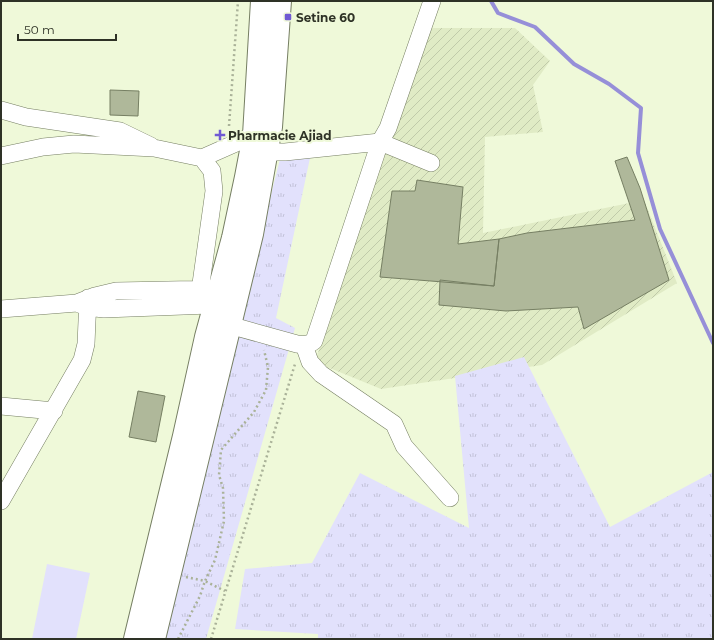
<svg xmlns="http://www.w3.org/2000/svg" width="714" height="640" font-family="Montserrat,sans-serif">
	<defs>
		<pattern id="industrial-furrows" width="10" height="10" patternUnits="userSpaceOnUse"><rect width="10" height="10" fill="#e0ebc5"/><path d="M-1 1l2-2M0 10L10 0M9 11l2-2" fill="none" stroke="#c0caa9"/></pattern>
		<pattern id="grass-tufts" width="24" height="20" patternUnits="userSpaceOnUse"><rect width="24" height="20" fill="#e2e1fc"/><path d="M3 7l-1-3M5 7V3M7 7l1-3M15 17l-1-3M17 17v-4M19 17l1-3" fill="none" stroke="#c2c2d8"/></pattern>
	</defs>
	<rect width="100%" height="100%" fill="#eff9d9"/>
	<!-- industrial -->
	<path fill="url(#industrial-furrows)" d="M432,28h83l35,33 -17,24 10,47 -58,5 -2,96 161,-33 33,83 -135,82 -161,24 -66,-27 67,-208z"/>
	<!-- grass -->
	<path fill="url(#grass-tufts)" d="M310,158l-34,160 19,10 -89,311h-47l121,-480z
		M524,357l86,170 103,-55v167h-395v-5l-83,-5 10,-60 67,-6 48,-90 109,55 -14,-152z"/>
	<!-- pitch -->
	<path fill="#e2e1fc" d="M47,564l43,9 -14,66h-44z"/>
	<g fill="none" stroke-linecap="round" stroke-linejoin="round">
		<!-- stream -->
		<path stroke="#968fd8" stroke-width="4" d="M491,1l7,12 37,14 39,37 35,20 32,24 -3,45 22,76 53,114"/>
	</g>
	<!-- building -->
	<path fill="#afb89a" stroke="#767f63" d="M110,90l29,1 -1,25 -28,-1z
		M627,157l13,31 29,92 -85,49 -6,-22 -72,4 -67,-6 1,-25 54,6 5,-47 28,-6 108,-13 -20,-59z
		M417,180l46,7 -5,57 41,-5 -5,47 -114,-9 12,-86h23z
		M138,391l27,5 -9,46 -27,-5z"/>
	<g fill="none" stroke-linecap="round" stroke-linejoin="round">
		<defs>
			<path id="minor" d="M1,110l25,7 94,14 31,15
				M268,152h17l95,-10 8,-14 44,-127
				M1,156l42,-9 31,-3 80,4 48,10 52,-23
				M77,303l10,4 17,2 106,-4
				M198,305l16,-114 -2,-20 -10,-13
				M1,309l76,-6 18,-7 21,-5 103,-2
				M229,325l68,19c7,1 12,1 17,-3l9,-27 57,-172 51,21
				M304,345l6,17 11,12 73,50 10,22 46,52
				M1,406l53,5
				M1,501l81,-141 4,-16 2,-46"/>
			<path id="highway" d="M135,639l49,-203 22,-99 27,-99 13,-61 8,-42 8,-134
				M154,639l98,-405 19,-107 9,-126"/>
		</defs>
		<!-- minor casing -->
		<use href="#minor" stroke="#757e62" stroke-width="18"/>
		<!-- highway casing -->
		<use href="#highway" stroke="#757e62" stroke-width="24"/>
		<!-- path -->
		<path stroke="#aab299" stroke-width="2.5" stroke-dasharray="2 3" stroke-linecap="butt" d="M229,126l9,-125
			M186,577l19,4 10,-21 9,-39 -1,-33 -4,-13 2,-25 33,-38 12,-22 2,-23 -4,-17
			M178,639l22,-43 5,-15 20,10
			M211,639l84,-275"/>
		<!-- minor -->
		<use href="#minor" stroke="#fff" stroke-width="17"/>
		<!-- highway -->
		<use href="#highway" stroke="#fff" stroke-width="22"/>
	</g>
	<!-- markers -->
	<g fill="#705ad4" stroke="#eff9d9" stroke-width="1.5">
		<rect x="284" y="13" width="8" height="8" rx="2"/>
		<path d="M218 129h4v4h4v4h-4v4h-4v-4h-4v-4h4z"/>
	</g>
	<g text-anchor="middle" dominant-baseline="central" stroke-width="4" stroke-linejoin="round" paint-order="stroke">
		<!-- poi labels -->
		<g font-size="12" font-weight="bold" fill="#2e3226" stroke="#eff9d9" text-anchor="start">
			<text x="296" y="17">Setine 60</text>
			<text x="228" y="135">Pharmacie Ajiad</text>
		</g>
	</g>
	<!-- border -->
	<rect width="714" height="640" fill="none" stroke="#2e3226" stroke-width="4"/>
	<!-- scale -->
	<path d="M18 34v6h98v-6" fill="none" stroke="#2e3226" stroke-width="2"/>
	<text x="24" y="34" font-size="12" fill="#2e3226" stroke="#eff9d9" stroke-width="3" paint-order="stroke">50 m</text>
</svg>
